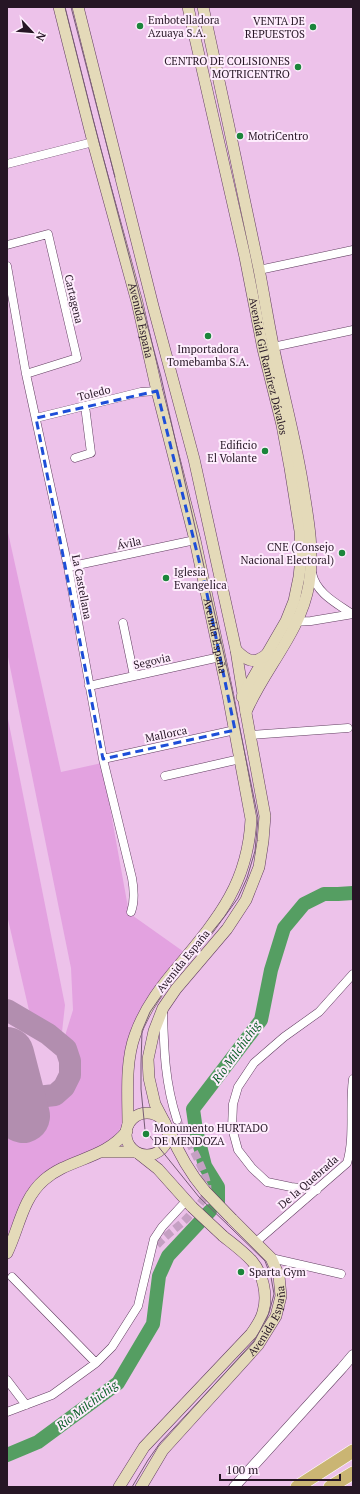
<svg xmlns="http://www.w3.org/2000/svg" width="360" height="1494" font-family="'PT Serif',serif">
	<rect width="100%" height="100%" fill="#edc2ea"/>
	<!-- green -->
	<path fill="#e3a2e0" d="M7,528l54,244 41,-9 27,150 55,39 -52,83 -6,79 -5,13 -8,14 -60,30 -46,70v-121l40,-7 -1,-7 13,-8 12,-22 1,-15 -8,-22 9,-29 -2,-42 -64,-316z
		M7,714l58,291 -3,27 -3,3h-4l-24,-16 -24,-104z"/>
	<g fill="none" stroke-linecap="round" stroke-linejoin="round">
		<!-- river -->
		<path stroke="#559e62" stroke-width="14" d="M218,1203v-16l-13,-21 -9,-36 -3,-21 68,-89 10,-50 13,-42 20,-24 20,-10h14l15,-1
			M7,1455l31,-13 80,-59 35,-59 6,-48 9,-20 42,-45"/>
		<!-- taxiway -->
		<path stroke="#b28eaf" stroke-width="22" d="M7,1010l41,24 18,15 4,12v14l-6,12 -9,8 -36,4"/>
		<!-- runway -->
		<path stroke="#b28eaf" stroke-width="54" d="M7,1054l16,62"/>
		<!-- minor-tunnel -->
		<path stroke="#c5a0c3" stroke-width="8" stroke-dasharray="8 4" stroke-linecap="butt" d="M157,1245c10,-11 23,-19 32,-29 7,-8 16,-16 18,-25 4,-13 -23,-57 -30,-71"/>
		<defs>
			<path id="minor" d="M7,164l86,-22
				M7,245l41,-11 29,124 -51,16
				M7,266l19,108 42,193 35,192 29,119c2,11 3,23 -1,34
				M259,270l94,-20
				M273,347l80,-17
				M36,418l105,-26 16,-1
				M75,458l16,-5 -6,-47
				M68,567l127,-27
				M312,573c4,20 24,30 40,41
				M293,622l18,-1 42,-7
				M123,623l11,53
				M89,686l131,-29
				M250,735l98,-7
				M103,759l132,-29
				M165,776l75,-17
				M163,1012c1,39 2,71 14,108
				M317,1190l-26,-3 -24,-5 -15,-14 -14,-18 -6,-22 1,-24 5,-17 16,-24 30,-26 35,-25 34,-38
				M256,1242l91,-79c8,-27 2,-56 6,-84
				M271,1258l70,16
				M12,1277l84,86
				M7,1380l19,25
				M7,1412l45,-17 44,-32 16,-16 26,-41 16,-67 8,-12 24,-26"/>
			<path id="tertiary" d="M234,1487l108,-119 11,-13"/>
			<g id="secondary">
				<path id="s1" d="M59,7l34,135 44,160 20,89 38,149 33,155 23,124c-3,63 -31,97 -70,144 -19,22 -36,44 -46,72 -10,27 -7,61 -7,90"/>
				<path d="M78,7l75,299 41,153 42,191 10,63 19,103 -2,25 -4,26 -13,33 -19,29 -51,60 -13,19 -9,23 -6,28 1,19 6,26 10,19"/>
				<path id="s2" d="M188,7l57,250 18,92 19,76 8,43 10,63 1,27 -2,19 -5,24 -8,20 -44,76"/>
				<path d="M203,7c19,87 38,175 56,262 5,26 9,51 14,76 10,50 24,98 31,148 5,30 10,61 5,91 -8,48 -45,85 -63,128"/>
				<path d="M236,650c11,11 18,15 31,4"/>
				<circle cx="147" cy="1134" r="21"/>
				<path d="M169,1130c9,22 20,42 36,61"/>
				<path d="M103,1152h32"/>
				<path d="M139,1154l19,15 34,38"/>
				<path d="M7,1253c12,-24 15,-54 37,-73 25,-22 60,-20 83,-49"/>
				<path d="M119,1487l25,-40 107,-113c5,-7 10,-14 12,-22 5,-17 0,-38 -11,-51 -8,-9 -19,-17 -29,-25"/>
				<path id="s3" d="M141,1487l22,-37 95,-105 18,-29 5,-20 -2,-20 -8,-18 -39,-39"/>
			</g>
			<path id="primary" d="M297,1487l56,-36
				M330,1487l23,-14"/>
		</defs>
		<!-- minor casing -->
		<use href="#minor" stroke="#623f61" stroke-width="9"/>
		<!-- tertiary casing -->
		<use href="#tertiary" stroke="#623f61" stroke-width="11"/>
		<!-- secondary casing -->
		<use href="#secondary" stroke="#623f61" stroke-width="12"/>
		<!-- primary casing -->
		<use href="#primary" stroke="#fff" stroke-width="14"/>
		<!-- minor -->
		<use href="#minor" stroke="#fff" stroke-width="8"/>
		<!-- tertiary -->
		<use href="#tertiary" stroke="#fff" stroke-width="10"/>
		<!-- secondary -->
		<use href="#secondary" stroke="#e4dab9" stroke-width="11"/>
		<!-- primary -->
		<use href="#primary" stroke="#cab573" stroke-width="13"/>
		<!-- tram -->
		<path stroke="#765b74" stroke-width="1" d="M65,7l28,112 68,258 71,313 26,128 -3,33 -8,27 -9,20 -13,18 -57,70 -18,26 -8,19 -1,33v25l4,41 8,10 46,57 66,64 6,16 3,17 -5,19 -15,29 -94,101 -12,17 -16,27
			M71,7l44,170"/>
		<defs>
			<path id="secondary-bridge" d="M205,1191l27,28
				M192,1207l31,29"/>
		</defs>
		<!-- secondary-bridge casing -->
		<use href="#secondary-bridge" stroke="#623f61" stroke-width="12" stroke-linecap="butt"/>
		<!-- secondary-bridge -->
		<use href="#secondary-bridge" stroke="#e4dab9" stroke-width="11"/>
	</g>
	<!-- marked area -->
	<path fill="none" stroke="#1d4ed8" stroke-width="3" stroke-dasharray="8 5" stroke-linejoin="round" d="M157,391l49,198 29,141 -132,29 -67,-341z"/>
	<!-- markers -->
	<g fill="#1b853b" stroke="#feedfd" stroke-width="1.5">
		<circle cx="140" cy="26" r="4"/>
		<circle cx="313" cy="27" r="4"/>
		<circle cx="298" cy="67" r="4"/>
		<circle cx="240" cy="136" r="4"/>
		<circle cx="208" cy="336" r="4"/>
		<circle cx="265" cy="451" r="4"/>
		<circle cx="342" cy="553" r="4"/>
		<circle cx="166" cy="578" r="4"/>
		<circle cx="146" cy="1134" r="4"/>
		<circle cx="241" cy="1272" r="4"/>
	</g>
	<g text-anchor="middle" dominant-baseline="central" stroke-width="4" stroke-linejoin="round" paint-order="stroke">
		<!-- poi labels -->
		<g font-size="11" fill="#261625" stroke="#feedfd" text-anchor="start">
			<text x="148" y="20">Embotelladora<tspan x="148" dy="13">Azuaya S.A.</tspan></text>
			<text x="305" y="21" text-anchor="end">VENTA DE<tspan x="305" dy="13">REPUESTOS</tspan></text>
			<text x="290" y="61" text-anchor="end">CENTRO DE COLISIONES<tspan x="290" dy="13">MOTRICENTRO</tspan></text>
			<text x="248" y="136">MotriCentro</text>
			<text x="208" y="349" text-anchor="middle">Importadora<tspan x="208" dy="13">Tomebamba S.A.</tspan></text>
			<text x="257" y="445" text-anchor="end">Edificio<tspan x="257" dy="13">El Volante</tspan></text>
			<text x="334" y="547" text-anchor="end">CNE (Consejo<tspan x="334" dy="13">Nacional Electoral)</tspan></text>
			<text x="174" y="572">Iglesia<tspan x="174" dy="13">Evangelica</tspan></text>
			<text x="154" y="1128">Monumento HURTADO<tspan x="154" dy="13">DE MENDOZA</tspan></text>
			<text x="249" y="1272">Sparta Gym</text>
		</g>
		<!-- street labels -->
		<g font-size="11" fill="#261625" stroke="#feedfd">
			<text transform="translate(74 299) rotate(77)">Cartagena</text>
			<text stroke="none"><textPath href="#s1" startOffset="324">Avenida España</textPath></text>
			<text stroke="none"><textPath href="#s2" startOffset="368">Avenida Gil Ramírez Dávalos</textPath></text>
			<text transform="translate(94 393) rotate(-14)">Toledo</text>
			<text transform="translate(129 543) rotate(-12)">Ávila</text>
			<text transform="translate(82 587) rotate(79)">La Castellana</text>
			<text stroke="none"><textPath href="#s1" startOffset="648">Avenida España</textPath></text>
			<text transform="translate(152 661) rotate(-13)">Segovia</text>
			<text transform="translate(166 734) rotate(-12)">Mallorca</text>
			<text transform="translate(183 961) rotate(-51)">Avenida España</text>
			<text transform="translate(308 1182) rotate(-41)">De la Quebrada</text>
			<text stroke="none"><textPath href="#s3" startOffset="211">Avenida España</textPath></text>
		</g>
		<!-- water labels -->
		<g font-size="12" font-style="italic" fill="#085d25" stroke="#feedfd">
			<text transform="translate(236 1052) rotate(-54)">Río Milchichig</text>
			<text transform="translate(87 1405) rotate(-37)">Río Milchichig</text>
		</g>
	</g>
	<!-- border -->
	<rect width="360" height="1494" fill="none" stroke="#261625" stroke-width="16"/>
	<!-- north arrow -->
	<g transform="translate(32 32) rotate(116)" stroke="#feedfd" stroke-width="3" paint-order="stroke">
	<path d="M0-3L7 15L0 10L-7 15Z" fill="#261625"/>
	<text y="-6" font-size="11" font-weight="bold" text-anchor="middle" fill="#261625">N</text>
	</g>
	<!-- scale -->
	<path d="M220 1474v6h120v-6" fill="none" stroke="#261625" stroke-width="2"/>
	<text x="226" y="1474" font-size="12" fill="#261625" stroke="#feedfd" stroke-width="3" paint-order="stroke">100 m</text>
</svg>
